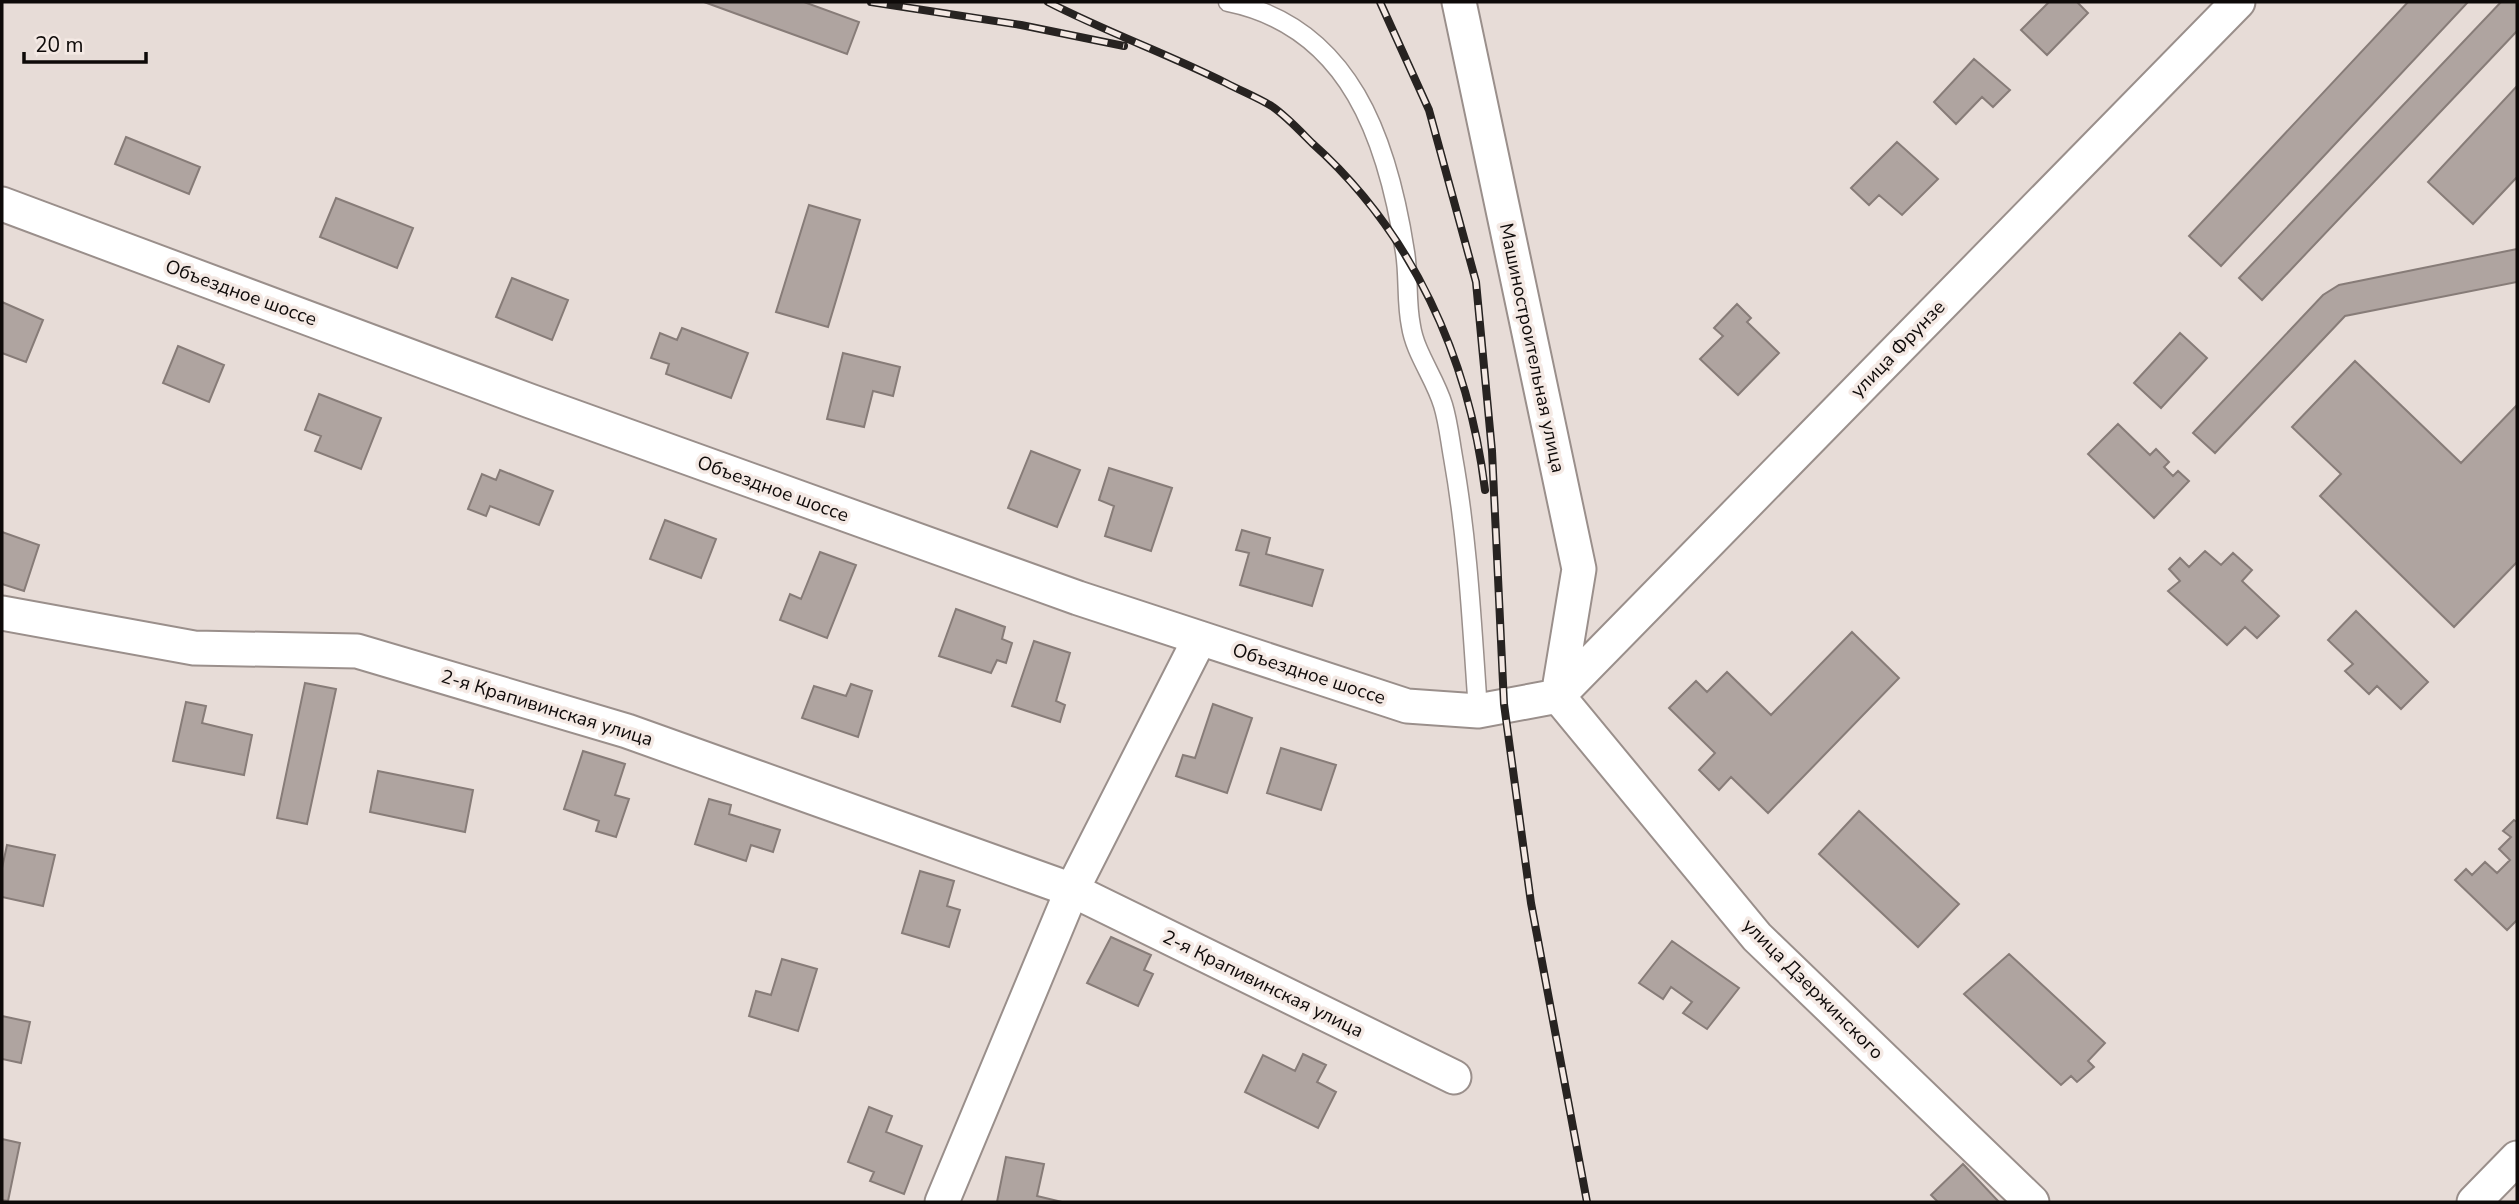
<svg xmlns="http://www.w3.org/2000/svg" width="2519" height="1204" font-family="'Nunito Sans',sans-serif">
	<rect width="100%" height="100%" fill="#e7dcd7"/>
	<!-- building -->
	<path fill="#afa4a0" stroke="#877c78" stroke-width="2" d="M704,2h100l55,20 -12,32z
		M2049,2h28l11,11 -41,42 -26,-25z
		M2408,2h60l-247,264 -32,-30z
		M2501,2h16v29l-255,269 -23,-22z
		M1974,59l36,31 -17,17 -11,-10 -26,27 -22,-22z
		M2517,86v91l-44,47 -45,-42z
		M126,137l74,30 -11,27 -74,-30z
		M1897,142l41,37 -36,36 -23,-20 -10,10 -18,-17z
		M336,198l77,30 -16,40 -77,-31z
		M809,205l51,15 -32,107 -52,-15z
		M2517,249v33l-172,34 -130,137 -22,-20 130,-138 16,-10z
		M512,278l56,22 -16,40 -56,-23z
		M2,302l41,18 -17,42 -24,-9z
		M1737,304l14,14 -4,4 32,31 -41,42 -38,-36 23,-23 -9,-8z
		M682,328l66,25 -17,45 -65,-24 3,-10 -18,-6 9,-25 17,7z
		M2180,333l27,25 -46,50 -27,-25z
		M178,346l46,19 -15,37 -46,-19z
		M843,353l57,14 -7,29 -20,-5 -9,36 -37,-8z
		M2355,361l106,102 56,-58v157l-63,65 -134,-131 21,-22 -49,-47z
		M319,394l62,24 -20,51 -46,-18 6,-15 -16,-6z
		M2118,424l32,31 6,-6 13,13 -5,5 9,9 5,-5 11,10 -35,37 -66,-64z
		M1031,451l49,19 -23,57 -49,-19z
		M1109,468l63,20 -21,63 -46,-15 9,-30 -15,-6z
		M500,470l53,21 -14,34 -49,-19 -4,10 -18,-7 14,-35 14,6z
		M665,520l51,19 -15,39 -51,-19z
		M1242,530l28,8 -4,16 57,16 -11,36 -72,-21 9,-32 -13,-3z
		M2,532l37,13 -15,46 -22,-7z
		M2205,551l16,14 12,-12 19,17 -10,11 37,35 -22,22 -12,-11 -18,18 -59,-54 12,-10 -11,-12 11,-11 9,9z
		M820,552l36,13 -29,73 -47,-18 10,-26 11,5z
		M956,609l49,18 -3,12 10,4 -6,20 -9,-3 -6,13 -52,-17z
		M2356,611l72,71 -27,27 -24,-23 -8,8 -24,-23 8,-7 -25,-24z
		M1852,632l47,46 -131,135 -37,-36 -12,13 -20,-20 16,-17 -46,-45 27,-27 11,11 20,-20 44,43z
		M1034,641l36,12 -14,48 9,4 -5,17 -48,-16z
		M305,683l31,6 -29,135 -30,-6z
		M851,684l21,7 -14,46 -56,-19 12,-32 32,10z
		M186,702l20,4 -4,17 50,12 -8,40 -71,-14z
		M1213,704l39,14 -25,75 -51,-17 7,-21 12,3z
		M1281,748l55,17 -15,45 -54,-17z
		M583,751l42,13 -10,31 14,4 -13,38 -20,-6 3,-10 -35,-12z
		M378,771l95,19 -8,42 -95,-20z
		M709,799l22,6 -2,9 51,16 -7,22 -22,-7 -5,16 -51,-17z
		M1859,811l100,93 -41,43 -99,-93z
		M2514,820l3,2v98l-10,10 -52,-50 11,-11 6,6 13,-13 12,11 13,-13 -11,-11 12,-12 -8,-6z
		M7,845l48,10 -12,51 -41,-9v-29z
		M920,871l34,10 -7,25 13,4 -11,37 -47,-14z
		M1111,937l40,18 -7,15 9,4 -15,32 -51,-23z
		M1672,941l67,47 -32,41 -24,-16 9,-11 -21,-15 -8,12 -24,-16z
		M2009,954l96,89 -17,18 6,6 -17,15 -6,-6 -10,9 -97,-91z
		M782,959l35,10 -19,62 -49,-15 7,-25 15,4z
		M2,1016l28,6 -9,41 -19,-4z
		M1303,1054l23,11 -9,17 19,10 -18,36 -73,-36 18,-37 32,16z
		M869,1107l23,9 -6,16 36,14 -18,48 -34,-13 4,-9 -26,-10z
		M2,1139l18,4 -12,58 -6,-1z
		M1006,1157l38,7 -7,32 25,6h-65z
		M1963,1164l36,38h-61l-7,-7z"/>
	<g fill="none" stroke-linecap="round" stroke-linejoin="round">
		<defs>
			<path id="lane" d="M1228,2c123,25 160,140 177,250 4,24 1,50 6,74 4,27 24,52 32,79 5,16 7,35 10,52 15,84 19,169 25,254"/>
			<path id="street" d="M1459,2l120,567 -21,127
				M2,204l528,197 548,197 329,108 71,5 80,-15
				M2,613l192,35 163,3 270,80 445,159 382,187
				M1558,696l680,-694
				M1558,696l199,241 275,265
				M942,1202l130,-312 128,-252
				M2474,1202l43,-44"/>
		</defs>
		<!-- lane casing -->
		<use href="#lane" stroke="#9a8f8b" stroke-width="21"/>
		<!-- street casing -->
		<use href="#street" stroke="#9a8f8b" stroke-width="37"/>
		<!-- lane -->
		<use href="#lane" stroke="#fff" stroke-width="18"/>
		<!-- street -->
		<use href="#street" stroke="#fff" stroke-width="33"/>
		<defs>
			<path id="rail" d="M871,2l150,23 103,21
				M1048,2c58,30 120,52 178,81 15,8 33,15 47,24 14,10 27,24 39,36 100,89 157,215 173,347
				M1380,2l49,108 47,172 16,169 12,253 27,199 56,299"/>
		</defs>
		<!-- rail casing -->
		<use href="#rail" stroke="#272321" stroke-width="8"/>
		<!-- rail -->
		<use href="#rail" stroke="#f4e9e4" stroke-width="5" stroke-dasharray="16" stroke-linecap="butt"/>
	</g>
	<g text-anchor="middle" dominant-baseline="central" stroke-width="7" stroke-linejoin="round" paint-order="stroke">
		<!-- street labels -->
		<g font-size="19" fill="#0e0a09" stroke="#f4e9e4">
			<text transform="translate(241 293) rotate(20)">Объездное шоссе</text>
			<text transform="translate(1532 348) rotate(78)">Машиностроительная улица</text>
			<text transform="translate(1898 349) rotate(-46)">улица Фрунзе</text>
			<text transform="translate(773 489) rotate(20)">Объездное шоссе</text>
			<text transform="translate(1309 674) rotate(18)">Объездное шоссе</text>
			<text transform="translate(547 708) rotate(17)">2-я Крапивинская улица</text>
			<text transform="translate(1263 984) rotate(26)">2-я Крапивинская улица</text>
			<text transform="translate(1813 989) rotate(45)">улица Дзержинского</text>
		</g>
	</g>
	<!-- border -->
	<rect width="2519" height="1204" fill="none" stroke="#0e0a09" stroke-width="7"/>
	<!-- scale -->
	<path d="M24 52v10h122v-10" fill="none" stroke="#0e0a09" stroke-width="3.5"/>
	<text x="35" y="52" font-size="21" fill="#0e0a09" stroke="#f4e9e4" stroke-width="5" paint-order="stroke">20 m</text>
</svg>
